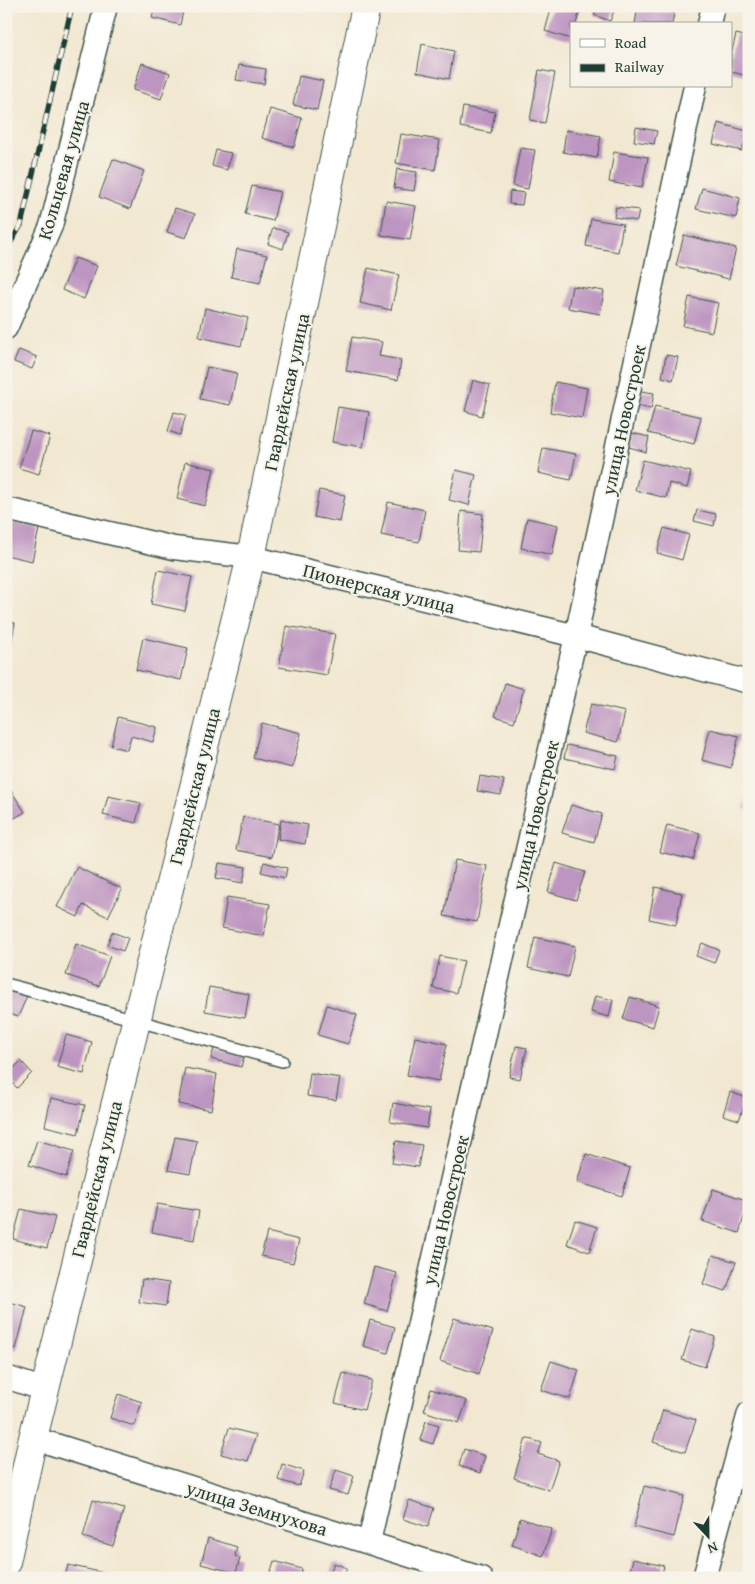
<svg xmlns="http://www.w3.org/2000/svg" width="755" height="1584" font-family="'Gentium Book Plus',serif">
	<rect width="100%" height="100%" fill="#f7f3e8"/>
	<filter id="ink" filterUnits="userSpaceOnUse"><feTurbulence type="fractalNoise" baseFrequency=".02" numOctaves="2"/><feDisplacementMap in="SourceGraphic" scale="10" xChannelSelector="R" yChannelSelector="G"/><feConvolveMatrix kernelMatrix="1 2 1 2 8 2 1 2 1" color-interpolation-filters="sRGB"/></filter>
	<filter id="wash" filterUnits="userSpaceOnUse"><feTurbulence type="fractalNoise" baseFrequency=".0096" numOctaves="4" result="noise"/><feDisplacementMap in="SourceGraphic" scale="20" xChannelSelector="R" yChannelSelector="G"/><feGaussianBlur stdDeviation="1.12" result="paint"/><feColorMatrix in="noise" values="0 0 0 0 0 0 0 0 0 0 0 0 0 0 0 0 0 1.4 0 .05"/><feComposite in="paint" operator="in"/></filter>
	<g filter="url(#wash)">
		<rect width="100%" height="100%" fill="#f2e8d1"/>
		<g id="blocks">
			<!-- building -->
			<path fill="#bd95c1" d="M155,6h29l-4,19 -28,-7z
				M552,6h29l-5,18h-5v15l-26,-8z
				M597,6h19l-6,15 -16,-6z
				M638,6l36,7 -2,11h-37z
				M736,34l13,3v39l-18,-4v-17z
				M422,44l32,7 -5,28 -32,-7z
				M142,63l28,10 -9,26 -28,-9z
				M239,65l27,4 -2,15 -28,-4z
				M539,70l16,3 -10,50 -15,-3z
				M299,76l24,5 -6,29 -24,-5z
				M463,107l32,5 -4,21 -31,-6z
				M270,109l32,9 -8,29 -32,-9z
				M718,123l29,8 -5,20 -29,-7z
				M636,127l21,4 -3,13 -20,-3z
				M566,130l35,6 -4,22 -34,-6z
				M401,134l39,6 -5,30 -39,-7z
				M520,148l15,2 -7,39 -15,-3z
				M216,150l15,3 -4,17 -15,-4z
				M614,152l34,5 -6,31 -33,-6z
				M113,159l31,12 -14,38 -31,-12z
				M397,169l20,3 -3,19 -20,-3z
				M252,186l28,6 -7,29 -28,-7z
				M702,188l38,10 -4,20 -40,-9z
				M510,191l14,2 -2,12 -13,-1z
				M386,201l30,5 -6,34 -29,-5z
				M616,207l23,3 -2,11 -23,-4z
				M175,208l20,6 -9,24 -19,-6z
				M591,219l32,5 -5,28 -32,-6z
				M273,228l15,4 -5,17 -15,-5z
				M684,235l52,13 -7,31 -53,-13z
				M237,249l30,6 -7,28 -29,-6z
				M75,258l22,8 -13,33 -22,-9z
				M368,268l31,7 -8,35 -31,-7z
				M572,286l32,5 -4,23 -32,-6z
				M689,297l29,6 -6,29 -29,-6z
				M205,308l43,10 -7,28 -42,-9z
				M352,337l30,5 -3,14 22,4 -3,20 -52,-9z
				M19,350l18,7 -5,12 -18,-7z
				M666,355l12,2 -5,23 -11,-3z
				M207,367l30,6 -7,32 -30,-6z
				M473,380l17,5 -8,31 -17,-5z
				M555,382l32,6 -5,30 -32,-6z
				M641,391l13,2 -3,16 -14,-3z
				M655,406l46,11 -7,27 -46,-11z
				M338,407l31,5 -6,35 -31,-5z
				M174,412l12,3 -6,20 -12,-4z
				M31,431l19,5 -11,38 -20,-6z
				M632,433l17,4 -3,15 -17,-5z
				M543,448l33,6 -5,26 -33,-7z
				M643,460l48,12 -4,16 -18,-5 -3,15 -31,-8z
				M185,462l29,7 -9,37 -28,-7z
				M456,470l20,5 -7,30 -20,-5z
				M319,490l26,5 -5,27 -26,-5z
				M388,502l37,8 -6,32 -38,-7z
				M697,510l19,4 -2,12 -20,-5z
				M461,511l22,3 -4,38 -21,-2z
				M527,518l31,7 -6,30 -31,-7z
				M10,522l29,7 -7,32 -26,-6v-15z
				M664,528l25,7 -7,25 -25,-7z
				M158,570l34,7 -7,34 -34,-7z
				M6,621l9,2 -6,31 -3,-1z
				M286,626l49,8 -8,41 -48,-8z
				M143,638l45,10 -7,32 -45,-10z
				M505,683l19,6 -10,33 -19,-6z
				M591,704l34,8 -7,30 -35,-9z
				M118,717l39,10 -4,15 -22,-6 -4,14 -16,-4z
				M262,723l39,10 -9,35 -39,-10z
				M710,729l29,7 -8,32 -29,-8z
				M567,745l51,11 -3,13 -51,-11z
				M480,776l24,4 -3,15 -24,-4z
				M10,789l15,23 -19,11v-32z
				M749,790v20l-5,-1z
				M108,796l33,7 -5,20 -33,-8z
				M571,805l31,9 -8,28 -32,-9z
				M243,817l36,7 -7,33 -36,-7z
				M281,820l27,5 -3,19 -27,-5z
				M667,825l33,8 -7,27 -33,-8z
				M455,860l32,6 -10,56 -33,-6z
				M264,862l23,6 -2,10 -24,-6z
				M219,863l27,4 -3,16 -27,-5z
				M556,863l29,9 -9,28 -28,-8z
				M77,867l45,22 -14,28 -25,-12 -5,12 -21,-10z
				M655,887l27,6 -6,32 -27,-6z
				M227,897l43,7 -6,32 -42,-8z
				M112,932l16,6 -5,13 -16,-6z
				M535,937l40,9 -7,31 -40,-9z
				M702,943l17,7 -5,13 -18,-7z
				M76,944l34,12 -11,30 -33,-11z
				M440,956l24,5 -8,32 -23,-5z
				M209,987l40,7 -4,24 -40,-7z
				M6,989l21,7 -9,21 -12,-4z
				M595,996l18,4 -4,17 -18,-5z
				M630,997l29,9 -6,21 -30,-8z
				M327,1005l30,10 -9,29 -30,-9z
				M66,1035l26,7 -8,32 -27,-7z
				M415,1037l32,7 -8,37 -32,-6z
				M516,1046l11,2 -7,31 -11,-2z
				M214,1048l30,8 -3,11 -30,-8z
				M21,1061l11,12 -15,15 -11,-12z
				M185,1068l32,6 -6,36 -33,-6z
				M310,1073l30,5 -4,22 -29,-4z
				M730,1092l17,6 -8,22 -16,-5z
				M51,1098l34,7 -7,29 -33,-8z
				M393,1103l37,7 -3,18 -37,-6z
				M175,1137l22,4 -7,33 -22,-4z
				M37,1140l37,11 -8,26 -37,-12z
				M396,1141l26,4 -4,22 -26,-4z
				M586,1154l44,14 -8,28 -45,-14z
				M713,1189l36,12 -10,32 -37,-12z
				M157,1204l42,7 -5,29 -42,-8z
				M21,1209l34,8 -8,31 -34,-9z
				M575,1220l22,7 -8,25 -22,-8z
				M267,1232l32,8 -6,23 -32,-7z
				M713,1255l23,7 -10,29 -23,-7z
				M374,1267l23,6 -10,38 -23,-7z
				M142,1279l27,4 -3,23 -27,-4z
				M6,1301l21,6 -11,42 -10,-3z
				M454,1318l39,13 -14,43 -39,-13z
				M370,1320l25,7 -7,26 -25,-7z
				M692,1329l23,8 -10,30 -23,-7z
				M551,1361l28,9 -9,29 -29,-9z
				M343,1373l29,7 -8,30 -29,-7z
				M431,1389l36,12 -8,22 -35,-12z
				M118,1394l24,8 -8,24 -24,-8z
				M663,1410l33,10 -11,32 -32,-10z
				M426,1421l13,4 -6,19 -13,-4z
				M229,1428l27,7 -8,26 -27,-7z
				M526,1438l16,5 -4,11 21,7 -10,29 -35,-12z
				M464,1449l21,7 -5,17 -21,-7z
				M282,1464l22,7 -5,15 -21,-6z
				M336,1470l18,6 -6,19 -19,-5z
				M644,1486l40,10 -10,41 -40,-10z
				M93,1500l31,9 -11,37 -30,-9z
				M409,1500l25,8 -6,19 -25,-8z
				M520,1518l32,11 -9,27 -31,-11z
				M208,1538l29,9 -2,9 5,2 -4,15 -35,-9z
				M633,1559l31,7 -3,12h-33z
				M274,1561l28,8 -2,9h-31z
				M334,1563l13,5 -4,10h-15z
				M68,1565l41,9 -1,4h-43z"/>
		</g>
	</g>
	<g filter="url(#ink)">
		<use href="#blocks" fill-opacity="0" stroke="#3f574c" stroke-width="1"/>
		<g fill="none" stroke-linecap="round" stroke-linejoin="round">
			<defs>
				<path id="lane" d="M6,984l276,77"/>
				<path id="street" d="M709,24l4,-18
					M6,328l45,-102 55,-220
					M6,509l168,39 77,9 325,79 173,46
					M6,1377l39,13
					M33,1438l448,140
					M369,1542l207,-906 119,-550
					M704,1578l45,-165"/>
				<path id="secondary" d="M6,1562l27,-124 218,-881 115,-551"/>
			</defs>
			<!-- lane casing -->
			<use href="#lane" stroke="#3f574c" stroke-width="14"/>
			<!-- street casing -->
			<use href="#street" stroke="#3f574c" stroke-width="25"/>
			<!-- secondary casing -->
			<use href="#secondary" stroke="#3f574c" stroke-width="30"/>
			<!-- lane -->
			<use href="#lane" stroke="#fff" stroke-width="11"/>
			<!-- street -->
			<use href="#street" stroke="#fff" stroke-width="22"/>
			<!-- secondary -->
			<use href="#secondary" stroke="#fff" stroke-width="28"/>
			<defs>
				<path id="rail" d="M6,250l15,-25 51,-219"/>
			</defs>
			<!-- rail casing -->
			<use href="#rail" stroke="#1f3d34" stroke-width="5.5"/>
			<!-- rail -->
			<use href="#rail" stroke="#f7f3e8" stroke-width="4" stroke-dasharray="11" stroke-linecap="butt"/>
		</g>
	</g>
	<g text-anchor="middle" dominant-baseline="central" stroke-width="4" stroke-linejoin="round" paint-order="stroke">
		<!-- street labels -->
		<g font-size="19" fill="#1f3d34" stroke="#f7f3e8">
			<text transform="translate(63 170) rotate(-74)">Кольцевая улица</text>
			<text transform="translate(286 392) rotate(-78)">Гвардейская улица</text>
			<text transform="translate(623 420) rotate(-78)">улица Новостроек</text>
			<text transform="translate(379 588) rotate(14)">Пионерская улица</text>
			<text transform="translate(194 786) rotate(-76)">Гвардейская улица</text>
			<text transform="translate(535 815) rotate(-77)">улица Новостроек</text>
			<text transform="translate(96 1179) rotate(-76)">Гвардейская улица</text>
			<text transform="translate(445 1210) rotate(-77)">улица Новостроек</text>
			<text transform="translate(257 1508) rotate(17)">улица Земнухова</text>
		</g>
	</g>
	<!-- margin -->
	<rect width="755" height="1584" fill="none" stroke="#f7f3e8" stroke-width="25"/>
	<!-- legend -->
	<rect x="570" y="22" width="162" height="65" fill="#f7f3e8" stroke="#a1aaa0"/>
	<rect x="580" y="39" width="25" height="8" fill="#ffffff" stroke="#a1aaa0"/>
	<text x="615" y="48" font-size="15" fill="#1f3d34">Road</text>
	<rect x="580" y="64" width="25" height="8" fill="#1f3d34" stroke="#a1aaa0"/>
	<text x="615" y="72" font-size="15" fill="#1f3d34">Railway</text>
	<!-- north arrow -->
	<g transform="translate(708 1536) rotate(158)" stroke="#f7f3e8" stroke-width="4" paint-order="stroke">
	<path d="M0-4L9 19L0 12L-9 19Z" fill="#1f3d34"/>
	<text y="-8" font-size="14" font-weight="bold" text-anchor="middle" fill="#1f3d34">N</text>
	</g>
</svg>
